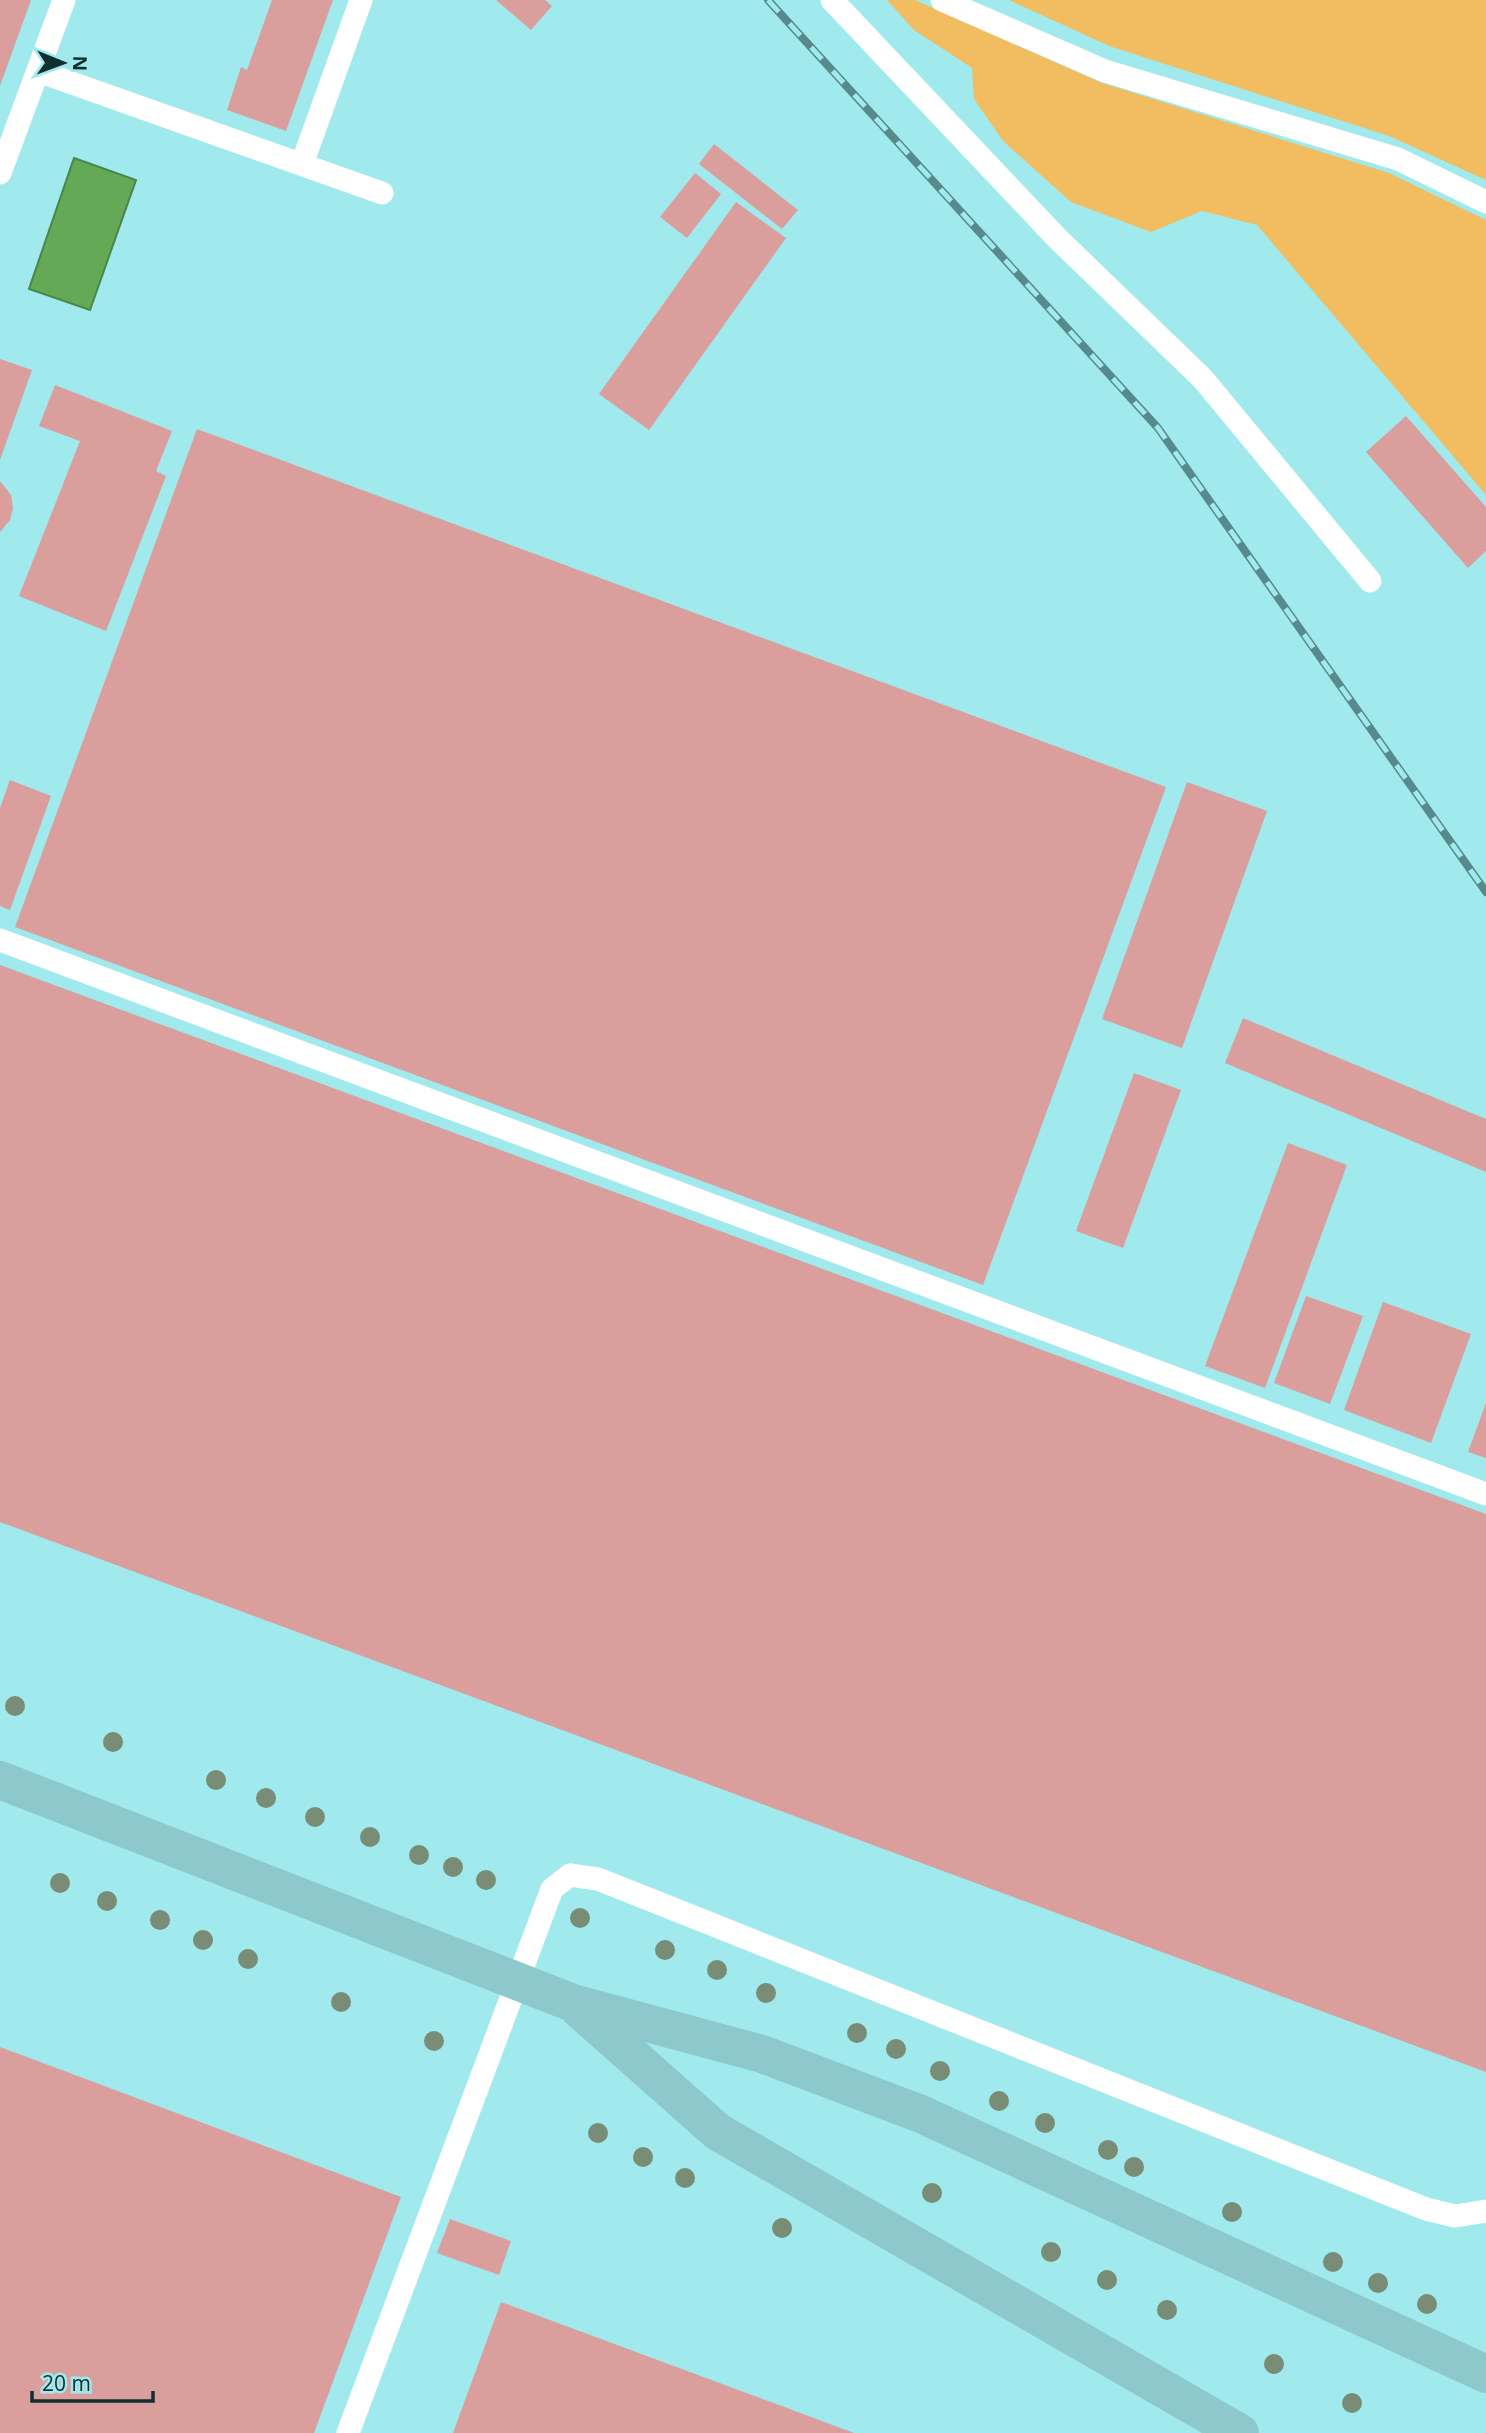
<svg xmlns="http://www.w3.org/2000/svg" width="1486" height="2433" font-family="'Open Sans',sans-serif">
	<rect width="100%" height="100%" fill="#a0e9ed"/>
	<!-- green -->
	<path fill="#f1bd60" d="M887,0h28l187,83 287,90 97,47v275l-229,-270 -55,-14 -51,21 -80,-30 -68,-61 -29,-42 -2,-31 -58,-38z
		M1009,0h477v180l-97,-44 -280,-90z"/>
	<!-- water -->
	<path fill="#64aa56" stroke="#4b854b" stroke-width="2" d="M74,158l62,22 -46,130 -61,-21z"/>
	<!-- building -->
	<path fill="#da9e9d" d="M0,0h31l-31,86z
		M272,0h61l-47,131 -59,-21 14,-43 6,3z
		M496,0h49l7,6 -21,24z
		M714,144l84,66 -16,19 -83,-65z
		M695,173l26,21 -34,44 -27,-21z
		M736,202l50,36 -137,192 -50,-36z
		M0,359l32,11 -32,90z
		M55,385l117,46 -16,40 10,5 -60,155 -87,-35 61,-155 -41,-15z
		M1406,416l80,91v44l-18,17 -102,-116z
		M197,429l969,358 -183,498 -968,-358z
		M0,481l11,14 2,13 -3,12 -10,12z
		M10,780l41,16 -41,114 -10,-4v-98z
		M1187,782l80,29 -85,237 -80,-29z
		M0,965l1486,549v558l-1486,-550z
		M1243,1018l243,101v53l-261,-109z
		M1134,1073l47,17 -58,158 -47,-17z
		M1288,1143l59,22 -82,223 -60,-22z
		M1306,1296l57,20 -33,88 -56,-21z
		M1383,1302l88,32 -40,109 -87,-33z
		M1486,1403v55l-18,-6z
		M0,2047l401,150 -87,236h-314z
		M450,2219l61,22 -12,34 -62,-22z
		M501,2302l353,131h-401z"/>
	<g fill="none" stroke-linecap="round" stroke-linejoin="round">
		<!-- lane -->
		<path stroke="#fff" stroke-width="23" d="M832,0l225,238 146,141 167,202
			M942,0l163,71 293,88 88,43
			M38,71l344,122
			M302,164l59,-164
			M0,173l64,-173
			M0,940l1486,554
			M348,2433l204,-544 18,-14 28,4 83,33 745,297 29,7 31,-5"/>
		<!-- primary -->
		<path stroke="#8dc8cc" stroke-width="38" d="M0,1780l573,223 189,51 159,60 565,260
			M579,2009l139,123 522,301"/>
		<defs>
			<path id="rail" d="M768,0l390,428 328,464"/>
		</defs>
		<!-- rail casing -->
		<use href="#rail" stroke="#578a8d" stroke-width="8"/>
		<!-- rail -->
		<use href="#rail" stroke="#a0e9ed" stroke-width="5" stroke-dasharray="16" stroke-linecap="butt"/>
	</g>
	<!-- trees -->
	<g fill="#788c76">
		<circle cx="15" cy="1706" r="10"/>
		<circle cx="113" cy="1742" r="10"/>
		<circle cx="216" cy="1780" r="10"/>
		<circle cx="266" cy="1798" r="10"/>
		<circle cx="315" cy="1817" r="10"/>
		<circle cx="370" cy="1837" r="10"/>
		<circle cx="419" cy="1855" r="10"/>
		<circle cx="453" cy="1867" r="10"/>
		<circle cx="486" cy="1880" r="10"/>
		<circle cx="60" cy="1883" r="10"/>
		<circle cx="107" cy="1901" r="10"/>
		<circle cx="580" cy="1918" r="10"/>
		<circle cx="160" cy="1920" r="10"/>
		<circle cx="203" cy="1940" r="10"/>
		<circle cx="665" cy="1950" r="10"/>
		<circle cx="248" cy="1959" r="10"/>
		<circle cx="717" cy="1970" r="10"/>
		<circle cx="766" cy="1993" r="10"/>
		<circle cx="341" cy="2002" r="10"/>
		<circle cx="857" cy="2033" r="10"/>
		<circle cx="434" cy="2041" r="10"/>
		<circle cx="896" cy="2049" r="10"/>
		<circle cx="940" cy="2071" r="10"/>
		<circle cx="999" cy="2101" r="10"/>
		<circle cx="1045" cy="2123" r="10"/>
		<circle cx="598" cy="2133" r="10"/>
		<circle cx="1108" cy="2150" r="10"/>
		<circle cx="643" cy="2157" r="10"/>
		<circle cx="1134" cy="2167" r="10"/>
		<circle cx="685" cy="2178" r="10"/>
		<circle cx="932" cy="2193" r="10"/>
		<circle cx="1232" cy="2212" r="10"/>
		<circle cx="782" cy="2228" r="10"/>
		<circle cx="1051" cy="2252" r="10"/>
		<circle cx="1333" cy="2262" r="10"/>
		<circle cx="1107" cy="2280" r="10"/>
		<circle cx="1378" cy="2283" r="10"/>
		<circle cx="1427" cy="2304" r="10"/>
		<circle cx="1167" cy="2310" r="10"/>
		<circle cx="1274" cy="2364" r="10"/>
		<circle cx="1352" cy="2403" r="10"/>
	</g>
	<!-- north arrow -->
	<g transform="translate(63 63) rotate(91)" stroke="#a0e9ed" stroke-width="5" paint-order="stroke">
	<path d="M0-5L12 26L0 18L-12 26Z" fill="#102f30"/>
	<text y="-10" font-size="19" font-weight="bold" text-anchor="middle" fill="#102f30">N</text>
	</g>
	<!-- scale -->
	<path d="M32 2391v10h121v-10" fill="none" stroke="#102f30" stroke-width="3.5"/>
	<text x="42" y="2391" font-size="21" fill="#102f30" stroke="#a0e9ed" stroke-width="5" paint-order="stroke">20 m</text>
</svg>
